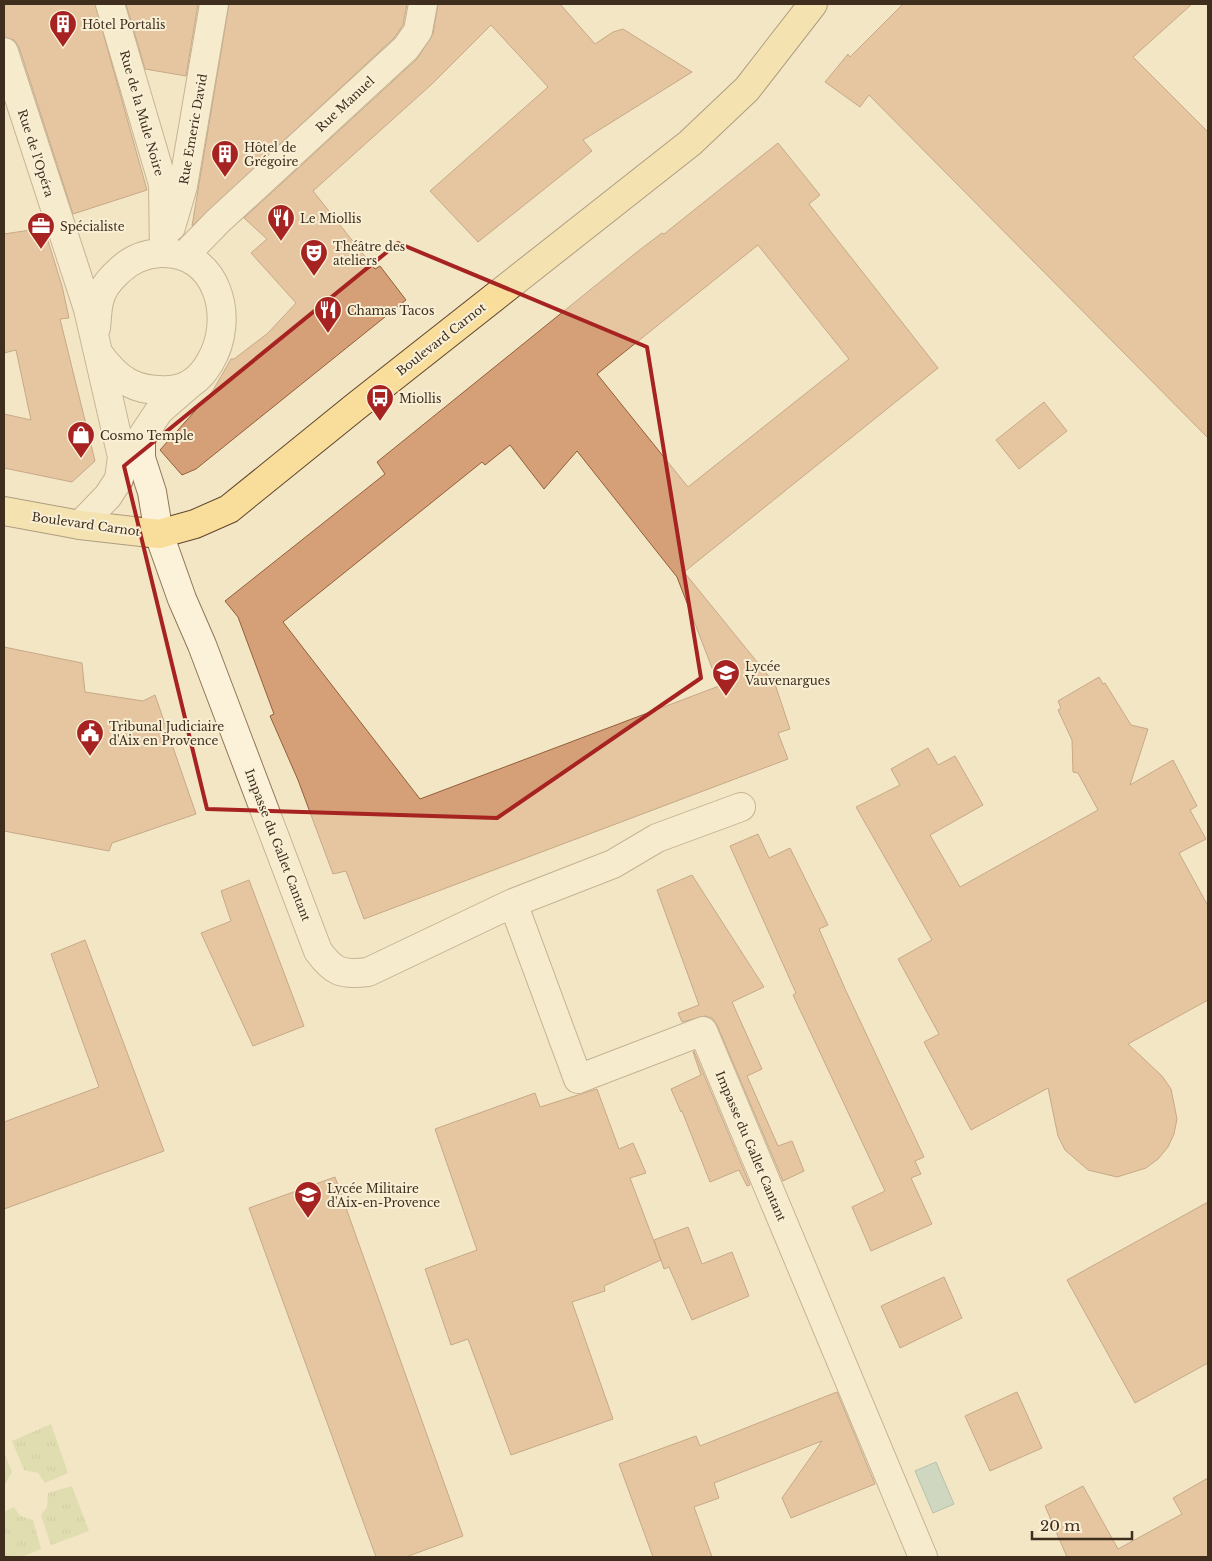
<svg xmlns="http://www.w3.org/2000/svg" width="1212" height="1561" font-family="'Libre Baskerville',serif">
	<defs>
		<pattern id="grass-tufts" width="24" height="20" patternUnits="userSpaceOnUse" patternTransform="scale(1.25)"><rect width="24" height="20" fill="#cbd397"/><path d="M3 7l-1-3M5 7V3M7 7l1-3M15 17l-1-3M17 17v-4M19 17l1-3" fill="none" stroke="#afb582"/></pattern>
	</defs>
	<rect width="100%" height="100%" fill="#f3e6c5"/>
	<!-- grass -->
	<path fill="url(#grass-tufts)" d="M51,1424l17,49 -23,10 -7,-10 -14,-3 -12,-29z
		M4,1452l8,20 -7,12 -1,8z
		M72,1486l17,45 -38,14 -10,-30 6,-8 1,-14z
		M14,1507l6,9 13,4 8,29 -19,8h-18v-45z"/>
	<!-- water -->
	<path fill="#a7c6bd" stroke="#6c958c" d="M936,1462l18,42 -21,9 -18,-42z"/>
	<!-- building -->
	<path fill="#d5a077" stroke="#925f3b" fill-rule="evenodd" d="M4,4h91l52,186 -74,24 -54,-167 -5,-7 -10,-3z
		M126,4h72l-12,72 -41,-7z
		M229,4h178l-4,21 -9,13 -202,188z
		M438,4h122l35,40 18,-12 10,-3 69,43 -109,68 9,11 -114,91 -48,-51 118,-104 -57,-62 -59,59 -119,107 62,78 5,-3 26,34 -210,169 -14,6 -22,-25 52,-58 19,-33h3l34,-26 28,-30 -45,-50 16,-14 -23,-21 173,-159 16,-25z
		M903,4h289l-59,53 75,75v306l-339,-343 -9,12 -35,-25 23,-28 2,3z
		M778,143l42,52 -11,9 129,164 -254,204 91,112 15,45 -12,4 10,26 -424,160 -18,-48 -13,3 -35,-94 -28,-64 4,-2 -36,-97 -13,-16 160,-127 -8,-12 260,-210 25,-19 2,1zM758,245l91,114 -161,128 -91,-113zM510,445l34,44 33,-38 100,126 42,109 -299,113 -137,-177 199,-160 3,3z
		M44,228l18,58 7,32 -9,1 35,142 -23,21 -68,-14v-54l27,6 -15,-70 -12,3v-119z
		M1044,402l23,29 -48,38 -23,-29z
		M4,647l78,16 3,29 58,9 12,-6 41,119 -84,29 -3,8 -105,-20z
		M1099,677l4,7 2,-1 26,42 17,4 -18,56 43,-25 24,46 -7,4 16,29 -27,14 29,53v94l-80,44 34,32 9,13 6,30 -3,15 -6,13 -10,12 -12,9 -29,9 -29,-7 -23,-20 -7,-14 -10,-48 -77,42 -47,-88 15,-8 -41,-75 34,-19 -76,-133 44,-22 -9,-16 37,-21 10,17 17,-9 28,49 -53,30 30,52 138,-77 -20,-37 -5,-1 -1,-32 -14,-30 3,-2 -3,-7z
		M758,834l11,24 21,-10 38,77 -9,4 27,62 78,166 -9,4 6,13 -10,4 21,46 -61,27 -19,-44 33,-16 -92,-196 3,-2 -66,-147z
		M692,875l72,112 -32,15 30,67 -15,7 31,70 14,-5 12,30 -21,10 -66,-156 -5,-7 -7,-2 -23,6 -4,-9 21,-8 -42,-115z
		M249,880l55,146 -51,20 -52,-113 30,-12 -10,-30z
		M85,940l79,211 -160,58v-87l95,-35 -48,-133z
		M694,1051l56,134 -3,1 -8,-16 -29,12 -28,-71 -1,1 -10,-23 30,-14 -8,-23z
		M597,1089l22,60 14,-6 13,30 -16,5 31,82 -57,26 1,5 -33,11 41,117 -102,36 -43,-116 -17,6 -26,-76 52,-19 -42,-121 100,-36 5,14z
		M335,1177l128,359 -57,21h-30l-127,-349z
		M1208,1202v161l-73,40 -68,-123z
		M688,1227l14,37 30,-12 17,44 -57,24 -23,-53 -5,2 -10,-29z
		M944,1277l18,41 -62,30 -19,-42z
		M837,1392l38,92 -84,34 -9,-20 40,-57 -108,42 5,15 -25,9 18,50h-59l-34,-93 77,-28 4,10z
		M1017,1392l25,56 -52,23 -25,-55z
		M1208,1478v79h-141l-22,-51 38,-20 35,63 64,-35 -9,-16z"/>
	<g fill="none" stroke-linecap="round" stroke-linejoin="round">
		<defs>
			<path id="street" d="M110,4l53,180 1,69
				M4,52l84,257 34,148 -3,22 -11,17 -28,29
				M171,227l12,-41 31,-182
				M184,256l34,-35 188,-173 12,-17 5,-27
				M96,328c1,-8 1,-18 3,-26 2,-12 11,-23 20,-31 11,-11 26,-17 41,-18 58,-3 76,66 50,109 -9,16 -22,27 -41,28 -34,2 -51,-10 -70,-36
				M190,384l-31,27 -18,27v20l11,34 7,42 23,65 20,46 116,306c16,22 24,24 50,21l145,-69 100,-39 44,-26 84,-31
				M513,903l65,176 125,-48 220,526"/>
			<path id="primary" d="M4,511l76,14 79,9 36,-10 34,-15 126,-102 335,-264 57,-54 66,-85"/>
		</defs>
		<!-- street casing -->
		<use href="#street" stroke="#907758" stroke-width="30"/>
		<!-- primary casing -->
		<use href="#primary" stroke="#5e452d" stroke-width="30"/>
		<!-- street -->
		<use href="#street" stroke="#fcf2d9" stroke-width="28"/>
		<!-- primary -->
		<use href="#primary" stroke="#f9dd9a" stroke-width="28"/>
	</g>
	<!-- marked area -->
	<path d="M0 0H1212V1561H0ZM398,243l249,104 54,331 -204,140 -290,-9 -83,-343z" fill="#f3e6c5" fill-opacity=".55" fill-rule="evenodd"/>
	<path fill="none" stroke="#a62322" stroke-width="4" stroke-linejoin="round" d="M398,243l249,104 54,331 -204,140 -290,-9 -83,-343z"/>
	<!-- icons -->
	<defs>
		<symbol id="building-pin" viewBox="-11 -11 22 30"><path d="M0 17L-7.5 6A9.5 9.5 0 1 1 7.5 6Z" fill="#a62322" stroke="#f9efd5"/><path d="M-4-6H4V6H1V3H-1V6H-4ZM-2.5-4.3h1.7v1.8h-1.7ZM.8-4.3h1.7v1.8H.8ZM-2.5-1h1.7V.8h-1.7ZM.8-1h1.7V.8H.8Z" fill="#fff"/></symbol>
		<symbol id="restaurant-pin" viewBox="-11 -11 22 30"><path d="M0 17L-7.5 6A9.5 9.5 0 1 1 7.5 6Z" fill="#a62322" stroke="#f9efd5"/><path d="M-5-6h1v4h1v-4h1v4h1v-4h1v5L-1.5 .5V6h-2V.5L-5-1ZM5-6V6H3V1.5H1.5Q1.5-4 5-6Z" fill="#fff"/></symbol>
		<symbol id="office-pin" viewBox="-11 -11 22 30"><path d="M0 17L-7.5 6A9.5 9.5 0 1 1 7.5 6Z" fill="#a62322" stroke="#f9efd5"/><path d="M-6-3h4V-5.5h4V-3h4V5H-6ZM-1-4.5V-3h2v-1.5ZM-6 0V1H6V0Z" fill="#fff"/></symbol>
		<symbol id="theatre-pin" viewBox="-11 -11 22 30"><path d="M0 17L-7.5 6A9.5 9.5 0 1 1 7.5 6Z" fill="#a62322" stroke="#f9efd5"/><path d="M-5-5.5Q0-4 5-5.5V0Q5 5 0 6Q-5 5-5 0ZM-3.3-2.5H-1v1.5H-3.3ZM1-2.5H3.3v1.5H1ZM-2.8 1Q0 5.5 2.8 1Z" fill="#fff"/></symbol>
		<symbol id="bus-pin" viewBox="-11 -11 22 30"><path d="M0 17L-7.5 6A9.5 9.5 0 1 1 7.5 6Z" fill="#a62322" stroke="#f9efd5"/><path d="M-5-6H5V4H4V6H2V4H-2V6H-4V4H-5ZM-3.5-4V0h7V-4ZM-3.5 1.2v1.5H-2V1.2ZM2 1.2v1.5H3.5V1.2Z" fill="#fff"/></symbol>
		<symbol id="shop-pin" viewBox="-11 -11 22 30"><path d="M0 17L-7.5 6A9.5 9.5 0 1 1 7.5 6Z" fill="#a62322" stroke="#f9efd5"/><path d="M-5-2.5h2.3a2.7 3.5 0 0 1 5.4 0H5L5.5 6h-11ZM-1.5-2.5h3a1.5 2.3 0 0 0-3 0Z" fill="#fff"/></symbol>
		<symbol id="school-pin" viewBox="-11 -11 22 30"><path d="M0 17L-7.5 6A9.5 9.5 0 1 1 7.5 6Z" fill="#a62322" stroke="#f9efd5"/><path d="M0-5L7-2L0 1L-7-2ZM-4 1L0 2.5L4 1V4Q0 6-4 4Z" fill="#fff"/></symbol>
		<symbol id="civic-pin" viewBox="-11 -11 22 30"><path d="M0 17L-7.5 6A9.5 9.5 0 1 1 7.5 6Z" fill="#a62322" stroke="#f9efd5"/><path d="M-.6-6.5H3V-4.5H.6V-3L4-1V1h2V6H-6V1h2V-1L-.6-3ZM-1.2 2.5V6h2.4V2.5Z" fill="#fff"/></symbol>
	</defs>
	<g fill-rule="evenodd">
		<use href="#building-pin" x="47" y="8" width="32" height="43"/>
		<use href="#building-pin" x="209" y="138" width="32" height="43"/>
		<use href="#restaurant-pin" x="265" y="202" width="32" height="43"/>
		<use href="#office-pin" x="25" y="210" width="32" height="43"/>
		<use href="#theatre-pin" x="298" y="237" width="32" height="43"/>
		<use href="#restaurant-pin" x="312" y="294" width="32" height="43"/>
		<use href="#bus-pin" x="364" y="382" width="32" height="43"/>
		<use href="#shop-pin" x="65" y="419" width="32" height="43"/>
		<use href="#school-pin" x="710" y="657" width="32" height="43"/>
		<use href="#civic-pin" x="74" y="717" width="32" height="43"/>
		<use href="#school-pin" x="292" y="1179" width="32" height="43"/>
	</g>
	<g text-anchor="middle" dominant-baseline="central" stroke-width="4" stroke-linejoin="round" paint-order="stroke">
		<!-- poi labels -->
		<g font-size="12" fill="#3f2e1e" stroke="#f9efd5" text-anchor="start">
			<text x="82" y="24">Hôtel Portalis</text>
			<text x="244" y="147">Hôtel de<tspan x="244" dy="14">Grégoire</tspan></text>
			<text x="300" y="218">Le Miollis</text>
			<text x="60" y="226">Spécialiste</text>
			<text x="333" y="246">Théâtre des<tspan x="333" dy="14">ateliers</tspan></text>
			<text x="347" y="310">Chamas Tacos</text>
			<text x="399" y="398">Miollis</text>
			<text x="100" y="435">Cosmo Temple</text>
			<text x="745" y="666">Lycée<tspan x="745" dy="14">Vauvenargues</tspan></text>
			<text x="109" y="726">Tribunal Judiciaire<tspan x="109" dy="14">d'Aix en Provence</tspan></text>
			<text x="327" y="1188">Lycée Militaire<tspan x="327" dy="14">d'Aix-en-Provence</tspan></text>
		</g>
		<!-- street labels -->
		<g font-size="12" fill="#3f2e1e" stroke="#f9efd5">
			<text transform="translate(345 104) rotate(-43)">Rue Manuel</text>
			<text transform="translate(142 113) rotate(74)">Rue de la Mule Noire</text>
			<text transform="translate(193 129) rotate(-80)">Rue Emeric David</text>
			<text transform="translate(36 153) rotate(72)">Rue de l'Opéra</text>
			<text transform="translate(441 339) rotate(-38)">Boulevard Carnot</text>
			<text transform="translate(86 524) rotate(8)">Boulevard Carnot</text>
			<text transform="translate(278 845) rotate(69)">Impasse du Gallet Cantant</text>
			<text transform="translate(751 1146) rotate(67)">Impasse du Gallet Cantant</text>
		</g>
	</g>
	<!-- border -->
	<rect width="1212" height="1561" fill="none" stroke="#3f2e1e" stroke-width="10"/>
	<!-- scale -->
	<path d="M1032 1531v8h100v-8" fill="none" stroke="#3f2e1e" stroke-width="2.5"/>
	<text x="1040" y="1531" font-size="15" fill="#3f2e1e" stroke="#f9efd5" stroke-width="4" paint-order="stroke">20 m</text>
</svg>
